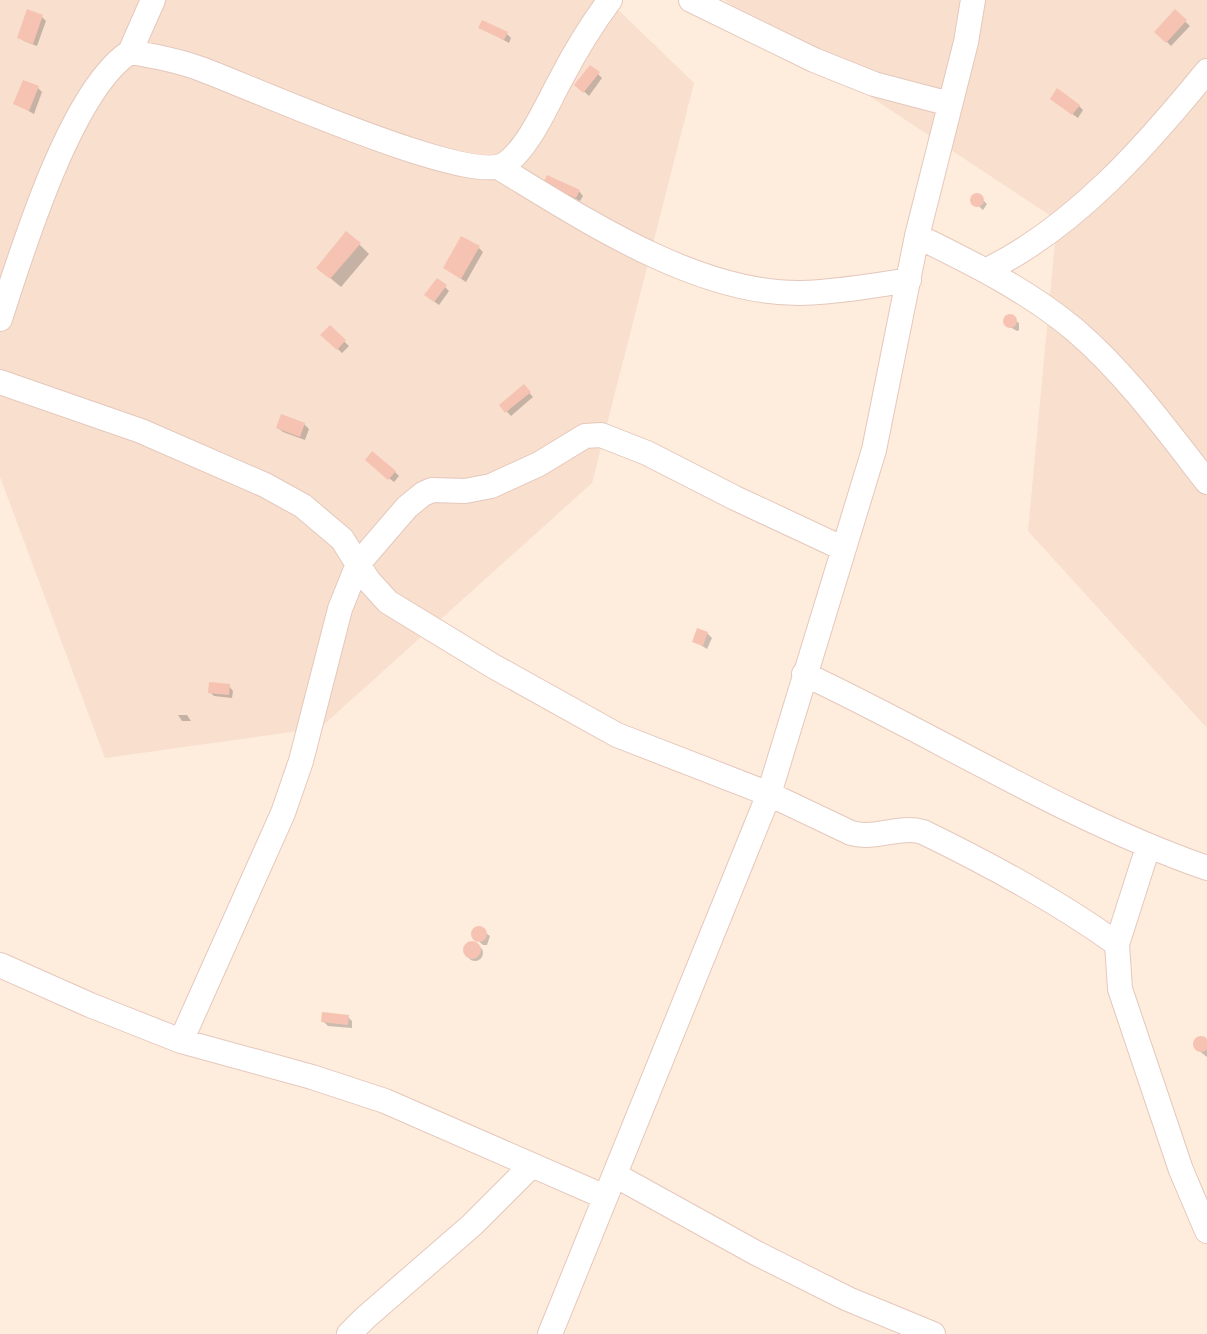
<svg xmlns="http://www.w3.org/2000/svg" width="1207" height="1334" font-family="'PT Sans',sans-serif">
	<rect width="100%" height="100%" fill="#feecdd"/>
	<!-- residential -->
	<path fill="#f8dfce" d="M0,0h608l86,83 -102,400 -272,245 -215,30 -105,-281z
		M724,0h483v728l-179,-197 29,-311z"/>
	<!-- shadow -->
	<path fill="#0003" d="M1175,12l15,14 -19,20 -14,-14z
		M42,17l4,4 -9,25 -13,-5 -5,-4z
		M480,27l27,7 4,4 -2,5z
		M598,74l4,4 -13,18 -12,-11z
		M38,88l4,4 -8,22 -18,-10z
		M1057,103l22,3 4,4 -5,8z
		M550,187l29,4 4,5 -3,5z
		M978,195l9,9 -4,6 -11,-10z
		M359,244l10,10 -28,33 -12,-10z
		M479,248l4,4 -17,30 -21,-14z
		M445,287l4,4 -10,14 -8,-6z
		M1009,316l10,7v7l-2,1 -12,-7z
		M330,328l19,18 -7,7 -19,-18z
		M524,387l9,10 -22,19 -10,-11z
		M304,424l5,5 -4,11 -22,-8 -5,-4z
		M372,465l23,7 4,4 -5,6z
		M707,633l5,5 -5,11 -13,-8z
		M229,686l4,5 -1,7 -18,-2 -4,-4z
		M178,715h9l4,6h-9z
		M479,928l11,8 -3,9h-4l-9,-8 2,-8z
		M467 953a8 8 0 1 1 16 0a8 8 0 1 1-16 0Z
		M348,1017l4,4v7l-24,-2 -5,-5z
		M1201,1037l6,3v17l-9,-7 -2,-9z"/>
	<!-- building -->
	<path fill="#f6c3b3" d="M27,9l16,6 -10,29 -16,-6z
		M1175,9l12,11 -21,23 -12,-11z
		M482,20l26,12 -4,8 -26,-12z
		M590,65l10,7 -17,21 -9,-8z
		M23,80l16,6 -10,25 -16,-7z
		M1057,88l23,17 -8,10 -22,-16z
		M547,175l33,15 -4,8 -33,-15z
		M970 200a7 7 0 1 1 14 0a7 7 0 1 1-14 0Z
		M346,231l15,12 -31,36 -14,-11z
		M461,236l19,10 -19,33 -18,-11z
		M437,278l10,7 -13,17 -10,-7z
		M1003 321a7 7 0 1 1 14 0a7 7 0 1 1-14 0Z
		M330,325l16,15 -9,10 -17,-15z
		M524,384l7,8 -26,21 -6,-8z
		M281,414l24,9 -5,14 -24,-9z
		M372,451l24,20 -8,9 -23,-20z
		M697,628l11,4 -5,14 -11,-4z
		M209,682l21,2 -1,11 -21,-2z
		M471 934a8 8 0 1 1 16 0a8 8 0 1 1-16 0Z
		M463 950a9 9 0 1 1 18 0a9 9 0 1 1-18 0Z
		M322,1012l27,3 -1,10 -27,-3z
		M1193 1044a8 8 0 1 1 16 0a8 8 0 1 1-16 0Z"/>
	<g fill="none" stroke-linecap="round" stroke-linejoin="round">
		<defs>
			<path id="minor" d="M691,0l123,60 60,24 76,20
				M130,52l23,-52
				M498,167c86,52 198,127 302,126 36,-1 73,-7 109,-13
				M917,236c55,27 110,54 158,94 51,44 91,99 132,152
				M987,270c89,-44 158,-123 220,-199
				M0,319c22,-68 71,-229 130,-267 25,4 47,8 71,17 47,17 270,118 304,95 24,-16 43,-62 57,-87 14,-27 30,-53 48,-77
				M0,382l141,49 124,54 38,21 39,33 26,41 20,22 105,64 124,69 152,59 82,39c25,7 47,-8 72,-1 68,33 133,68 194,112
				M804,674c135,63 262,145 403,194
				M1148,847l-31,97 3,45 61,181 26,61
				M0,965l90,40 91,36 131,36 73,24 220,96
				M181,1041l102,-228 18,-52 39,-152 18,-45 49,-57 16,-13 9,-4 33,1 26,-5 48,-22 46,-28 16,-1 46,18 88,45 107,50
				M615,1175l141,78 92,46 85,35
				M349,1334l16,-16 107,-93 58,-58
				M550,1334l219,-540 105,-344 43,-214 49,-194 7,-42"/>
		</defs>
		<!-- minor casing -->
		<use href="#minor" stroke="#e4c8bc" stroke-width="26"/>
		<!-- minor -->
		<use href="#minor" stroke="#fff" stroke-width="24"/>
	</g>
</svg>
